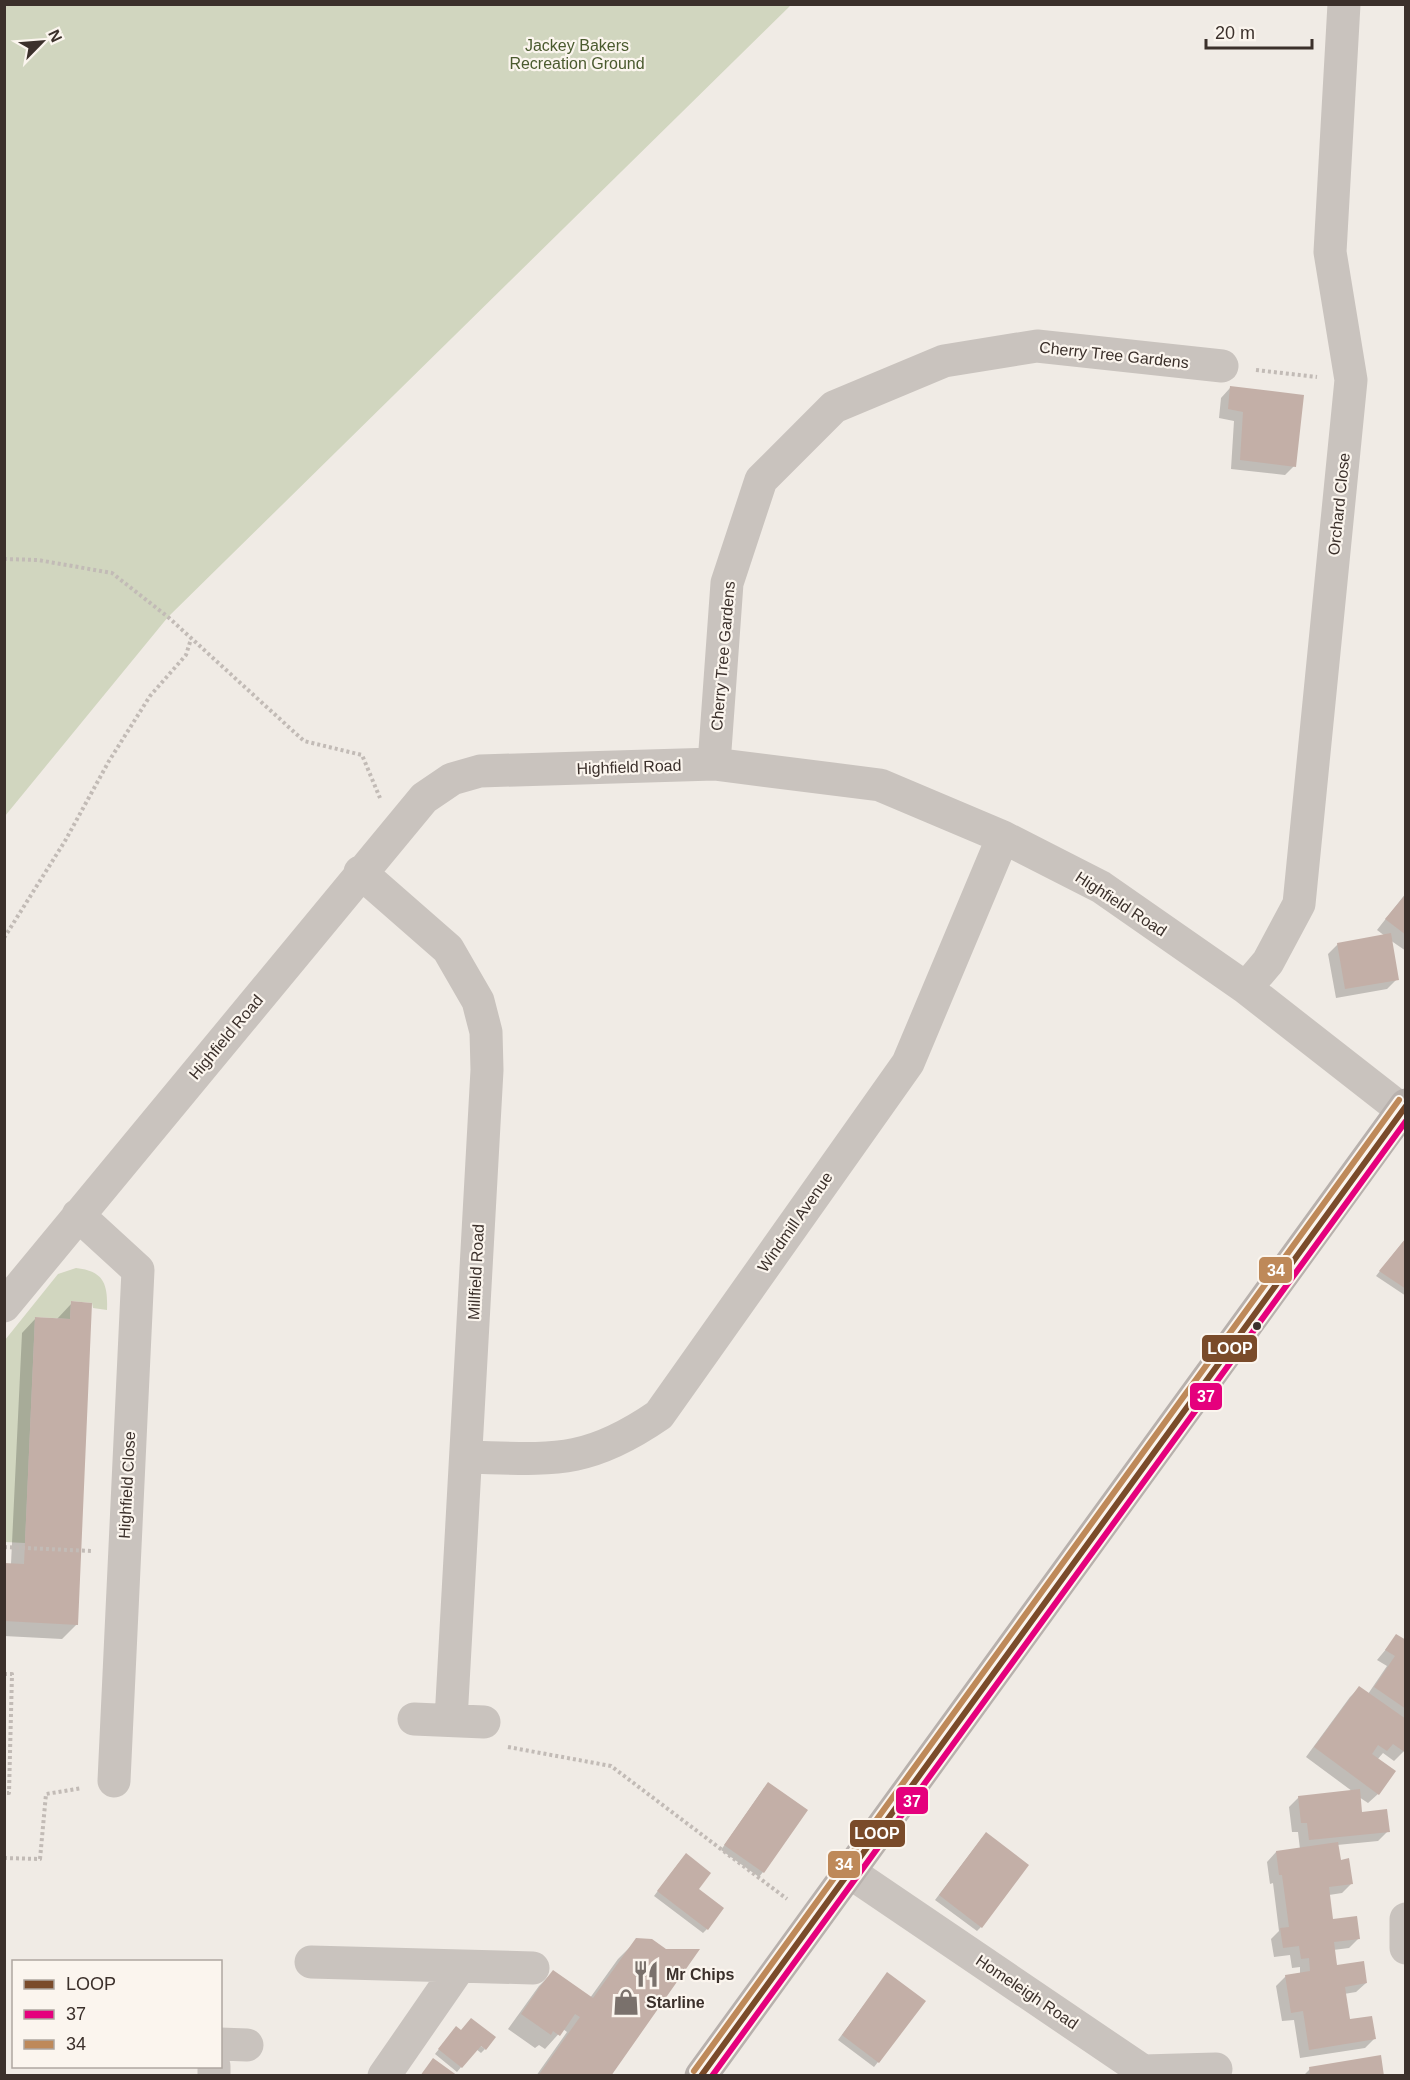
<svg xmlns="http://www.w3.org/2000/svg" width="1410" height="2080" font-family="Arial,sans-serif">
	<rect width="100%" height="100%" fill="#f0ebe5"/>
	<!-- green -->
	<path fill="#d1d6bf" d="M5,4l786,1 -623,612 -163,199z
		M76,1268c28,3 32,16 31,42l-14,-2 -1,-5 -21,-2 -1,18 -35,-2 -10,226 -20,-1v-202l53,-66z"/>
	<!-- shadow -->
	<path fill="#0003" d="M1230,388l64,78 -9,9 -54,-6 3,-48 -15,-3 2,-20z
		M1406,893v58l-16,-11 7,39 -10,10 -51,9 -8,-44 10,-10 47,-8 -8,-6z
		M1406,1238v58l-30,-20z
		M72,1303l5,321 -15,15 -58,-3v-72h7l11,-231 14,-15 21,1z
		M1397,1636l7,5 2,-2v110l-12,12 -11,-8 -6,7 1,34 -10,9 -9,-6 2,16 27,18 -10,10 -41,4 3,16 11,23 -9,9 -13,2 3,26 27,17 -10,10 -16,2 3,16 30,17 -10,9 -12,2 4,27 26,18 -9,9 -65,10 -6,-38 -12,1 -6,-35 10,-10 14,-2v-7l-8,1 -2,-13 -16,2 -3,-18 8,-8 -6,-48 -3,1 -3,-22 9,-10 24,-3 -2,-17h-6l-3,-25 10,-10 53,-6 -46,-34 44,-60 9,-9 9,6 19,-28 -10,-6z
		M764,1788l-1,84 -4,5 -38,-27z
		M982,1838l-1,89 -4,4 -42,-31z
		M682,1859l15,30 10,40 -4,4 -49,-37z
		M630,1947l-22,129h-72l31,-44 -4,-3 -18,20 -6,-4 -4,3 -27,-19 31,-43 14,-14 37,26 28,-39z
		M887,1974l-9,88 -4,5 -36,-27z
		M456,2028l29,21 -4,4 -5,-4 -19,23 -22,-18z
		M1310,2069l73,7h-80z"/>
	<!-- building -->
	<path fill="#c3afa7" d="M1230,386l74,9 -8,72 -56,-7 3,-48 -15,-3z
		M1406,894v41l-21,-16z
		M1391,933l8,47 -54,9 -8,-46z
		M1406,1238v51l-27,-18z
		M71,1301l21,2 -14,322 -74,-4v-58l20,1 11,-247 35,2z
		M1396,1634l10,6v69l-32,-22 21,-31 -10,-6z
		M1359,1686l47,33v34l-13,-9 -6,7 -9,-6 -6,9 24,17 -17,24 -65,-48z
		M768,1782l40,28 -44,63 -40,-28z
		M1360,1789l2,23 25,-3 3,23 -81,8 -2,-17h-6l-3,-27z
		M986,1832l43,33 -47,63 -43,-33z
		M1338,1842l3,18 8,-2 4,26 -24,3 4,32 24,-3 3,23 -26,3 3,23 27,-4 3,22 -22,4 5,32 22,-3 4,23 -67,11 -6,-39 -12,2 -6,-38 25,-4 -1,-13 -8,1 -2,-13 -16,2 -3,-20 9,-1 -7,-52h-3l-3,-24z
		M686,1853l25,20 -12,16 25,19 -16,22 -51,-39z
		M636,1938l16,1 14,10h34l-89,127h-73l42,-59 -5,-3 -15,22 -7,-5 -2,4 -30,-21 18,-26 14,-18 40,28z
		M887,1972l39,29 -47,62 -37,-28z
		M471,2018l25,19 -10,13 -5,-4 -19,22 -24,-19 18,-23 5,4z
		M1381,2055l3,21h-74l-1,-9z
		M433,2058l25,18h-38z"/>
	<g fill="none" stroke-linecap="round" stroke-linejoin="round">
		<!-- path -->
		<path stroke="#c2bbb6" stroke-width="4" stroke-dasharray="3 3" stroke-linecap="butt" d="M1256,370l61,7
			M4,559l34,1 74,13 56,44 136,124 58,14 18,43
			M4,938l61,-97 44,-80 41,-65 36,-41 5,-16
			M4,1547l87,4
			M4,1674h8l-3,119h-5
			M508,1747l103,19 176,133
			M4,1858l36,1 6,-65 36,-6"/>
		<!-- minor -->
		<path stroke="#c9c3be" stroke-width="33" d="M714,764l13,-181 34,-103 73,-73 110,-46 93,-15 185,20
			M360,872l88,77 30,52 8,31 1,38 -36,650
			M1246,988l22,-26 31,-58 52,-524 -21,-128 14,-248
			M78,1215l60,55 -24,511
			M4,1306l420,-508 28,-19 28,-8 234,-7 166,21 123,52 98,50 145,101 156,122
			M466,1457c85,2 119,9 193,-42l249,-352 95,-226
			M414,1719l70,3
			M851,1873l292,198 73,-2
			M1406,1919v29
			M311,1962l222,6
			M220,2044l27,1
			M214,2076v-10
			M384,2076l76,-110"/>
		<!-- major -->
		<path stroke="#b8b1ad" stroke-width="33" d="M701,2076l705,-971"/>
		<defs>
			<path id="bus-1" d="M701,2076l705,-970"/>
			<path id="bus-2" d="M712,2076l694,-955"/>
			<path id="bus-3" d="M694,2071l705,-971"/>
		</defs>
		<!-- bus-1 casing -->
		<use href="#bus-1" stroke="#fbf5ee" stroke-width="10"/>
		<!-- bus-2 casing -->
		<use href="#bus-2" stroke="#fbf5ee" stroke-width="10"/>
		<!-- bus-3 casing -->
		<use href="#bus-3" stroke="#fbf5ee" stroke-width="10"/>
		<!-- bus-1 -->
		<use href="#bus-1" stroke="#7a4b2a" stroke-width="6"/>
		<!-- bus-2 -->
		<use href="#bus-2" stroke="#e5007d" stroke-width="6"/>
		<!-- bus-3 -->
		<use href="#bus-3" stroke="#be8959" stroke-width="6"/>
	</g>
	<!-- icons -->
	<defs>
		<symbol id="restaurant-bare" viewBox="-9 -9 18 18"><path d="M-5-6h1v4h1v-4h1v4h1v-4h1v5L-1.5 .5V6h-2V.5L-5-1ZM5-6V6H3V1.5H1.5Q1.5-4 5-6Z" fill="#7a716c" stroke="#fbf5ee" stroke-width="2.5" paint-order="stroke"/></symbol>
		<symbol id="shop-bare" viewBox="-9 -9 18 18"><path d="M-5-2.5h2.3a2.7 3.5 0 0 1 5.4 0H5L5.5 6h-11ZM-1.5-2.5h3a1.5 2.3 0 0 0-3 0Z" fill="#7a716c" stroke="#fbf5ee" stroke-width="2.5" paint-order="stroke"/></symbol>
	</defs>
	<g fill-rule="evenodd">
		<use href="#restaurant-bare" x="627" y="1955" width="38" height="38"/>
		<use href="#shop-bare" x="607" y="1983" width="38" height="38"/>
	</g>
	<!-- markers -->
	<circle fill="#3b302b" stroke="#fbf5ee" stroke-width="2" cx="1257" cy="1326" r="5"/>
	<g text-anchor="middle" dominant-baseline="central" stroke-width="4.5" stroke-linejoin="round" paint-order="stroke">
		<!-- park labels -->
		<g font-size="16" fill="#4a5a2e" stroke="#fbf5ee">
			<text x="577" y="45">Jackey Bakers<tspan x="577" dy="18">Recreation Ground</tspan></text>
		</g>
		<!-- street labels -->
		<g font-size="16" fill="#3b302b" stroke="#fbf5ee">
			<text transform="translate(1114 355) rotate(6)">Cherry Tree Gardens</text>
			<text transform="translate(1339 504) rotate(-84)">Orchard Close</text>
			<text transform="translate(723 656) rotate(-85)">Cherry Tree Gardens</text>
			<text transform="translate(629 767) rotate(-2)">Highfield Road</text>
			<text transform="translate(1121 904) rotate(33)">Highfield Road</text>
			<text transform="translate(226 1037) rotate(-50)">Highfield Road</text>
			<text transform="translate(795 1222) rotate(-55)">Windmill Avenue</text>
			<text transform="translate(476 1272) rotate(-87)">Millfield Road</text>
			<text transform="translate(127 1485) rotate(-87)">Highfield Close</text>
			<text transform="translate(1027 1992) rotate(34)">Homeleigh Road</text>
		</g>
		<!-- poi labels -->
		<g font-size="16" font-weight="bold" fill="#3b302b" stroke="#fbf5ee" text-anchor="start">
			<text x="666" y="1974">Mr Chips</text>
			<text x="646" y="2002">Starline</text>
		</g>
	</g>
	<g stroke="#fbf5ee" stroke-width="2">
		<rect x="1258" y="1256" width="35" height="28" rx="6" fill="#be8959"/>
		<rect x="1201" y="1334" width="57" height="29" rx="6" fill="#7a4b2a"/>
		<rect x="1189" y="1382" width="34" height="29" rx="6" fill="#e5007d"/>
		<rect x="895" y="1786" width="34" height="29" rx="6" fill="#e5007d"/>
		<rect x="849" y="1819" width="57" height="29" rx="6" fill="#7a4b2a"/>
		<rect x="827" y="1850" width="34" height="29" rx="6" fill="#be8959"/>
	</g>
	<g font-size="16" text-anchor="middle" font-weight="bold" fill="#fff">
		<text x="1276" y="1276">34</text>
		<text x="1230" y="1354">LOOP</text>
		<text x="1206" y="1402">37</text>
		<text x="912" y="1807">37</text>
		<text x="877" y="1839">LOOP</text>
		<text x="844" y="1870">34</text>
	</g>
	<!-- border -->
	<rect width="1410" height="2080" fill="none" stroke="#3b302b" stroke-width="12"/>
	<!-- legend -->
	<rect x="12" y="1960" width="210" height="108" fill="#fbf5ee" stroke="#aea6a0" stroke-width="1.5"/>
	<rect x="24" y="1980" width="30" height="9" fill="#7a4b2a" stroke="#aea6a0" stroke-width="1.5"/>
	<text x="66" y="1990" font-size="18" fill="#3b302b">LOOP</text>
	<rect x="24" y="2010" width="30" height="9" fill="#e5007d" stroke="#aea6a0" stroke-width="1.5"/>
	<text x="66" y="2020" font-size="18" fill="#3b302b">37</text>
	<rect x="24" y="2040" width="30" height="9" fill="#be8959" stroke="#aea6a0" stroke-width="1.5"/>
	<text x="66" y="2050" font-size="18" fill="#3b302b">34</text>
	<!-- north arrow -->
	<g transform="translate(42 42) rotate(65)" stroke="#fbf5ee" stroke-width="4.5" paint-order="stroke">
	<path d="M0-4.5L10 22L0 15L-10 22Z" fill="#3b302b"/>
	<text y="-9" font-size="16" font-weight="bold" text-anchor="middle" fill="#3b302b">N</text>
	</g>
	<!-- scale -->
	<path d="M1206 39v9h106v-9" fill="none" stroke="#3b302b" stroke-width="3"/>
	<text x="1215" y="39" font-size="18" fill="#3b302b" stroke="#fbf5ee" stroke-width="4.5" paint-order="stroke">20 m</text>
</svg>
